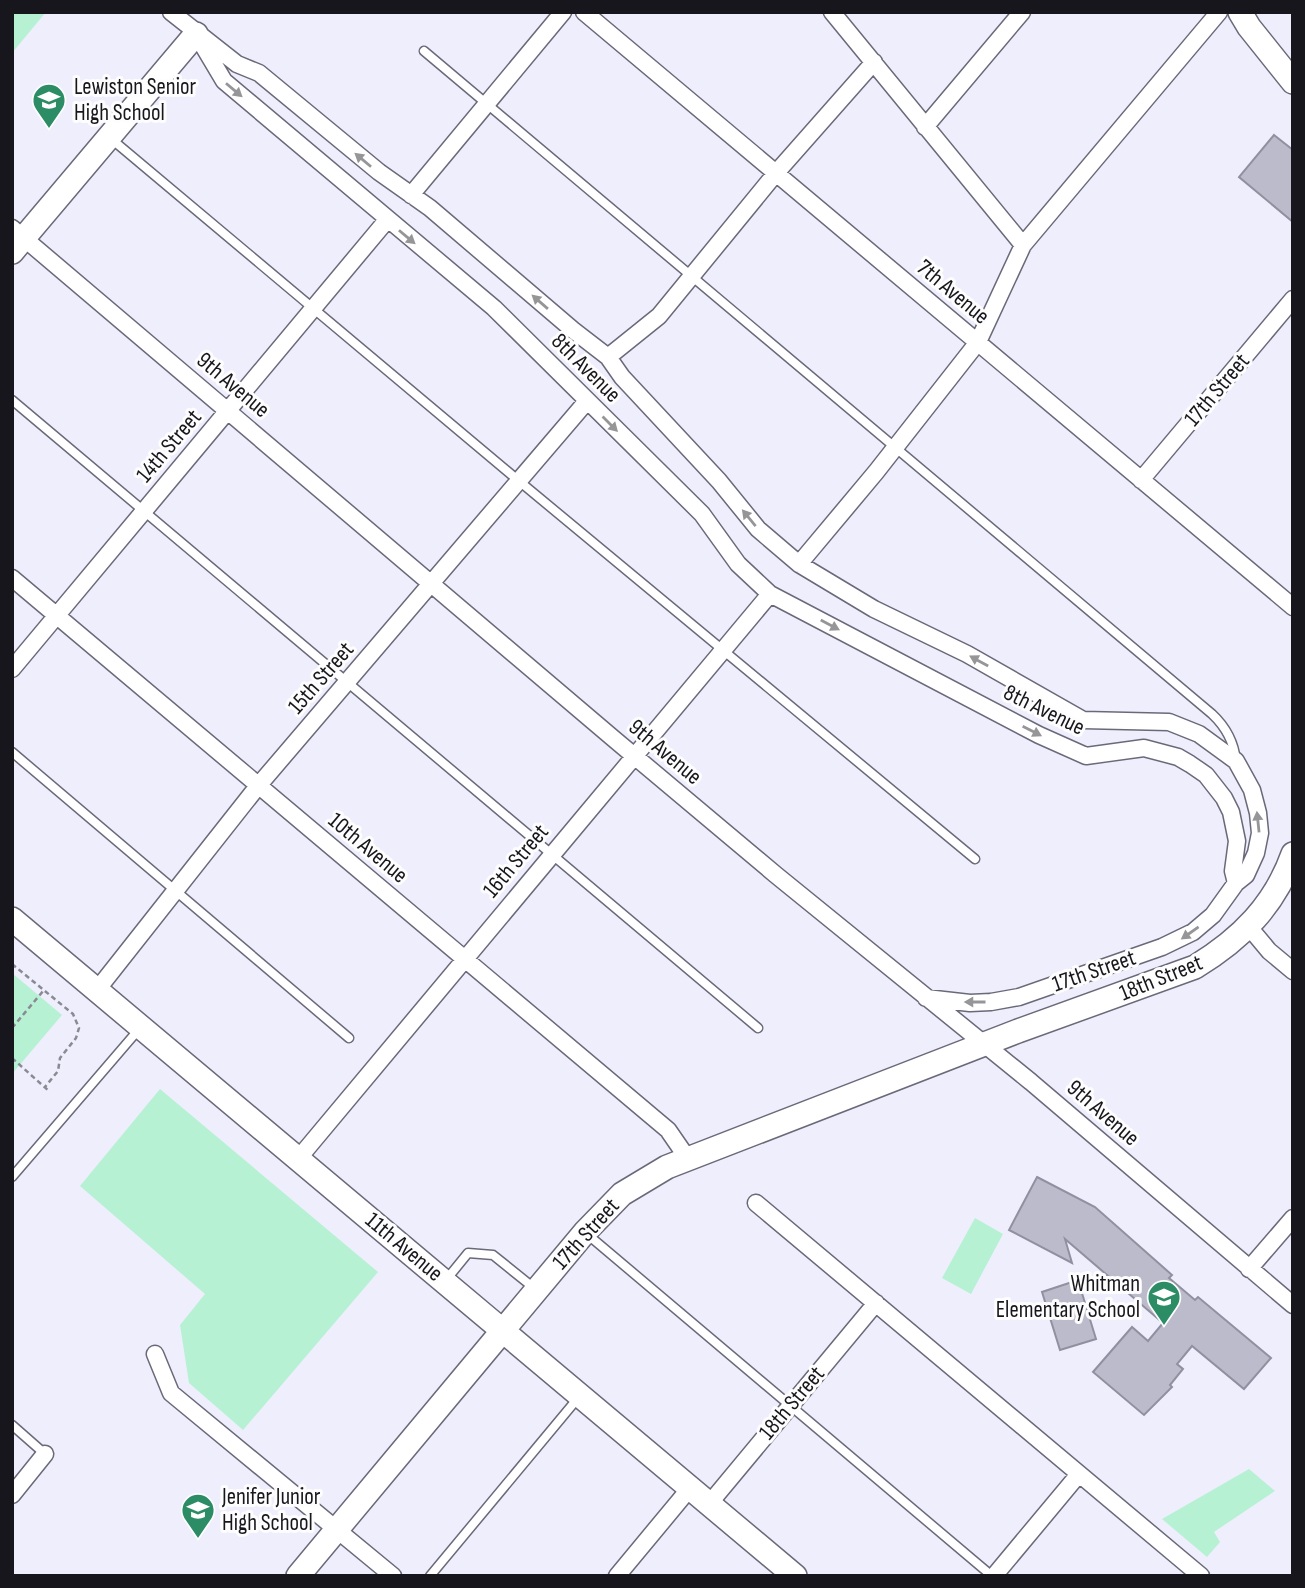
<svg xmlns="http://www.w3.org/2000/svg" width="1305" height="1588" font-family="'Sofia Sans Condensed',sans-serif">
	<rect width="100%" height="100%" fill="#efeefc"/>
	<!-- green -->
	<path fill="#b7f1d4" d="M12,12h34l-34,41z
		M12,973l50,42 -50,59z
		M160,1089l218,183 -135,158 -54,-47 -9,-58 25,-31 -125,-108z
		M975,1218l28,16 -32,60 -29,-16z
		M1249,1469l26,22 -61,41 6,10 -13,15 -45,-38z"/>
	<!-- building -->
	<path fill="#bcbbcc" stroke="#9190a0" stroke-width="2" d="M1274,135l19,15v72l-54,-45z
		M1037,1177l58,30 77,68 -3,3 26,22 3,-3 73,61 -27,31 -52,-43 -15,18 6,5 -13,16 2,2 -28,28 -51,-43 39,-45 16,14 15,-18 -98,-84 7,24 -63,-33z
		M1078,1280l18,59 -36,11 -18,-58z"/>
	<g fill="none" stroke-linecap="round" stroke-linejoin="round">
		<defs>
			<path id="lane" d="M424,51l788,663c14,13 22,28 24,47
				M109,137l410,344 456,378
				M12,400l746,628
				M12,752l337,286
				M12,1177l128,-149
				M587,1234l405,342
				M446,1280l22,-27 25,2 41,33
				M12,1425l33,29
				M430,1576l148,-178"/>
			<path id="street" d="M171,12l66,52 22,9 120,99 51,36 143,122 35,27 14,20 97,104 39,48 41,35 75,45 93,45 116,66 86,2 30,12 37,27 16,29 6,23 2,20 -4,20 -10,22 -10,8 -23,32 -20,17 -31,15 -143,50 -28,5 -21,1 -44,-5
				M584,12l709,595
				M832,12l191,233
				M199,39l25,42 270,227 208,206 36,50 32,30 269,141 47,21 58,-8 34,9 12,7 16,11 18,23 7,14 6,29 -4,30 3,12
				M925,127l97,-115
				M411,195l152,-183
				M12,228l602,511 162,136 255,207 262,223
				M608,357l51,-41 117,-143 98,-111
				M1141,480l152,-181
				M799,564l77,-92 102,-130 45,-97 196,-233
				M12,578l656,552 20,29
				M12,669l375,-449
				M1249,927l20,24 24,20
				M97,990l161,-204 329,-385
				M298,1159l472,-565
				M756,1203l445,373
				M1249,1269l44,-51
				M155,1354l16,39 222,183
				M12,1495l33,-41
				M709,1504l167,-201
				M617,1576l73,-88
				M994,1576l85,-102"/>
			<path id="secondary" d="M1240,12l9,15 44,55
				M12,252l184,-218
				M12,919l783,657
				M298,1576l287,-344 37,-38 45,-27 351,-136 177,-64c46,-28 80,-62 98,-113"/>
		</defs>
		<!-- lane casing -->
		<use href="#lane" stroke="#6a6979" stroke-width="11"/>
		<!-- street casing -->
		<use href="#street" stroke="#6a6979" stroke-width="19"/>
		<!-- secondary casing -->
		<use href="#secondary" stroke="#6a6979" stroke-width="26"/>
		<!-- path -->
		<path stroke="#8a8a94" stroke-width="2.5" stroke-dasharray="5 3.5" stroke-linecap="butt" d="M12,964l61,50 6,14 -3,10 -16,20 -2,13 -13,16
			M12,1028l32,-38
			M12,1058l38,34"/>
		<!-- lane -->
		<use href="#lane" stroke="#fff" stroke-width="8"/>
		<!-- street -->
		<use href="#street" stroke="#fff" stroke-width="16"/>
		<!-- secondary -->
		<use href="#secondary" stroke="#fff" stroke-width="23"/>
	</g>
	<!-- one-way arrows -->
	<defs><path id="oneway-solid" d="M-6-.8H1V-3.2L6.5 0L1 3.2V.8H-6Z" transform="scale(1.75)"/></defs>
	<g fill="#969699">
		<use href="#oneway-solid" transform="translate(234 90) rotate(40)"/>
		<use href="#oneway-solid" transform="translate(363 160) rotate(-140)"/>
		<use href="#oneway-solid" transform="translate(407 237) rotate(40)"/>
		<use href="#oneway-solid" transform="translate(540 302) rotate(-139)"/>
		<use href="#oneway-solid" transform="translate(610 424) rotate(45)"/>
		<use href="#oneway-solid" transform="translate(749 518) rotate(-129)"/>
		<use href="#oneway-solid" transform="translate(830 625) rotate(28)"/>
		<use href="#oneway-solid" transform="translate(979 661) rotate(-151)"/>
		<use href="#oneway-solid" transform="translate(1032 731) rotate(27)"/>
		<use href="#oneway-solid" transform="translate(1258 822) rotate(-96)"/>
		<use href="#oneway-solid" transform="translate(1190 933) rotate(145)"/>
		<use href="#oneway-solid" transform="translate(975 1002) rotate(-180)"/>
	</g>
	<!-- icons -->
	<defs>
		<symbol id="school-pin" viewBox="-11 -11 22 30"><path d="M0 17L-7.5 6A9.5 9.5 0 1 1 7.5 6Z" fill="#2b8c65" stroke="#fdfdfd"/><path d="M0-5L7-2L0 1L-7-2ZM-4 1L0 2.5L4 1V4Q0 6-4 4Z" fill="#fff"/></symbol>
	</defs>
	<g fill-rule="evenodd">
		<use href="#school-pin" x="30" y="81" width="38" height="52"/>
		<use href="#school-pin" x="1145" y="1278" width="38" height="52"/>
		<use href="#school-pin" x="179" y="1491" width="38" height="52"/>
	</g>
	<g text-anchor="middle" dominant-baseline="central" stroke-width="6" stroke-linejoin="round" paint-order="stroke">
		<!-- poi labels -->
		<g font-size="23" fill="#16161c" stroke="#fdfdfd" text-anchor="start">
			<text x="74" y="87">Lewiston Senior<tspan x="74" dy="26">High School</tspan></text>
			<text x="1140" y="1284" text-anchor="end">Whitman<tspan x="1140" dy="26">Elementary School</tspan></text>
			<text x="222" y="1497">Jenifer Junior<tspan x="222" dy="26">High School</tspan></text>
		</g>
		<!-- street labels -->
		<g font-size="23" fill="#16161c" stroke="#fdfdfd">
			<text transform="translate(953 292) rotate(40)">7th Avenue</text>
			<text transform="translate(586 368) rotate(45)">8th Avenue</text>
			<text transform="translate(233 385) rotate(40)">9th Avenue</text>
			<text transform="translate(1217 390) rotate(-50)">17th Street</text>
			<text transform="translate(169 446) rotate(-50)">14th Street</text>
			<text transform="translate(321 678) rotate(-49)">15th Street</text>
			<text transform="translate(1044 710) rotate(26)">8th Avenue</text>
			<text transform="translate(665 752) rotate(40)">9th Avenue</text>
			<text transform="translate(368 848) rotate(40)">10th Avenue</text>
			<text transform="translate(516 861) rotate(-50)">16th Street</text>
			<text transform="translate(1094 971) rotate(-19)">17th Street</text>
			<text transform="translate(1161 978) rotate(-22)">18th Street</text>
			<text transform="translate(1103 1113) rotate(41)">9th Avenue</text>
			<text transform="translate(586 1234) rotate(-48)">17th Street</text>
			<text transform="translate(404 1247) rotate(40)">11th Avenue</text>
			<text transform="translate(792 1403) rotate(-50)">18th Street</text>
		</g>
	</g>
	<!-- border -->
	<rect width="1305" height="1588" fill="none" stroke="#16161c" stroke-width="28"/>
</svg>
